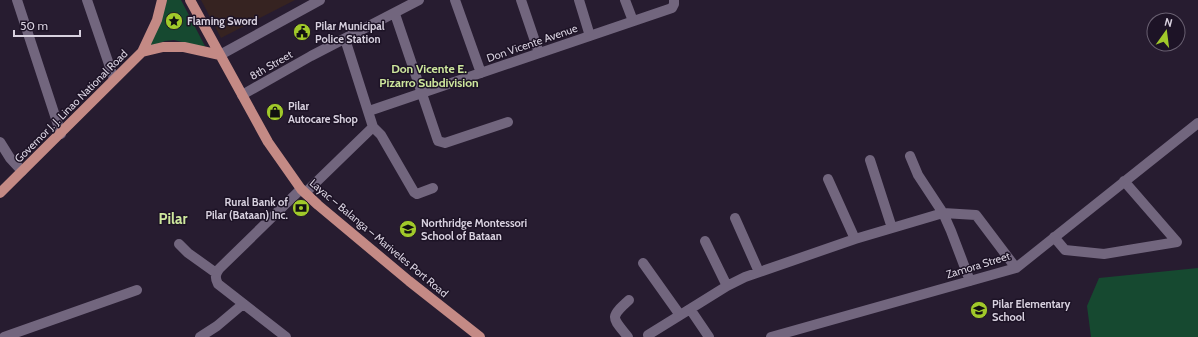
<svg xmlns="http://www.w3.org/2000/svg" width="1198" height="337" font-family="Cabin,sans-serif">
	<rect width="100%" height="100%" fill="#271c30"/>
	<!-- commercial -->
	<path fill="#362321" d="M201,0h94l-74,38z"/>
	<!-- green -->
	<path fill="#164930" d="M167,0h14l25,48 -32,-8 -9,1 -16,6 14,-35z
		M1198,268v69h-107l-4,-31 12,-28z"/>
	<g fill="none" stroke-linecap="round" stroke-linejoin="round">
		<!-- minor -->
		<path stroke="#72667e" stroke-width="10" d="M17,0l44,134
			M87,0l27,79
			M455,0l26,73
			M521,0l18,53
			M579,0l11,36
			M625,0l8,21
			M395,14l43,127 7,2 63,-21
			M345,39l28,88 8,8 33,57 3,2 16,-6
			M220,55l100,-55
			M242,95l69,-39 108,-56
			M369,111l303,-103 2,-4v-4
			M0,142l10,16 12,13
			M910,156l8,19 25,38 8,18 19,50
			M870,160l22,68
			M828,179l27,60
			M305,193l68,-66
			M735,218l24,54
			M1054,237l11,13 39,4 73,-12 -53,-61
			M705,241l22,45
			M179,244l9,9 28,20
			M643,263l37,52
			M690,309l37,-23 18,-9 110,-38 88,-26 33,2 40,53
			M648,335l42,-26 19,28
			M4,337l133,-47
			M200,337l17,-11 26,-22
			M286,337l-68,-53c-3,-6 -3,-9 1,-15l82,-80
			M628,337c-16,-20 -19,-19 1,-37
			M771,337l245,-69 182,-145"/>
		<!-- major -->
		<path stroke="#c48a85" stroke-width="10" d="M190,0l78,142 33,47 17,16 91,76 71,56
			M142,52l21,-5h21l36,8
			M0,193l142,-141 15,-32 5,-20"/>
	</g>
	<!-- icons -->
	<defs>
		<symbol id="sight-disc" viewBox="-11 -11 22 22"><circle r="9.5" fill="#a1c92a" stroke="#1d1326"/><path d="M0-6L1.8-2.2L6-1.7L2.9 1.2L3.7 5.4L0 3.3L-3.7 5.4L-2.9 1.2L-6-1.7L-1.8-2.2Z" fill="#111"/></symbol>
		<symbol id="civic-disc" viewBox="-11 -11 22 22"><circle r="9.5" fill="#a1c92a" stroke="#1d1326"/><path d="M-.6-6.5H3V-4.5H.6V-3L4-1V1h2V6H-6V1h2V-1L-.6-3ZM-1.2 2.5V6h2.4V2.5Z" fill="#111"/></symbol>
		<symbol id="shop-disc" viewBox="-11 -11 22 22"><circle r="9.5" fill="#a1c92a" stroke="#1d1326"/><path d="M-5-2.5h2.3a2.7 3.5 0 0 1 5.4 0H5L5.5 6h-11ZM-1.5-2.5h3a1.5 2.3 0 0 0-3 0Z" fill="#111"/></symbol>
		<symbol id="bank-disc" viewBox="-11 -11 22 22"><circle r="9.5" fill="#a1c92a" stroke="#1d1326"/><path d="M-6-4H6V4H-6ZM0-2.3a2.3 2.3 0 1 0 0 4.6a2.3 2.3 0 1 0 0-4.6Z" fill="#111"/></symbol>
		<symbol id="school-disc" viewBox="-11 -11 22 22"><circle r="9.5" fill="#a1c92a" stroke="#1d1326"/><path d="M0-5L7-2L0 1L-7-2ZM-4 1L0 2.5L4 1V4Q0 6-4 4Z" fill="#111"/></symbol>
	</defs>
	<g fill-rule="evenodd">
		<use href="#sight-disc" x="164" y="11" width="20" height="20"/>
		<use href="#civic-disc" x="292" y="22" width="20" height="20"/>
		<use href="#shop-disc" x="265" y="102" width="20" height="20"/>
		<use href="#bank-disc" x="291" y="198" width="20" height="20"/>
		<use href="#school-disc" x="398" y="219" width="20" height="20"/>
		<use href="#school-disc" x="969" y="300" width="20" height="20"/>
	</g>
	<g text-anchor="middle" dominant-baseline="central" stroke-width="3" stroke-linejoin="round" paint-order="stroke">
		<!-- poi labels -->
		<g font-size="11" font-weight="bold" fill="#d8d1df" stroke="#1d1326" text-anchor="start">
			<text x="187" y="21">Flaming Sword</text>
			<text x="315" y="26">Pilar Municipal<tspan x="315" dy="13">Police Station</tspan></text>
			<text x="288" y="106">Pilar<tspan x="288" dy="13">Autocare Shop</tspan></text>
			<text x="288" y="202" text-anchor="end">Rural Bank of<tspan x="288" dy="13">Pilar (Bataan) Inc.</tspan></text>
			<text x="421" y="223">Northridge Montessori<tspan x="421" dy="13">School of Bataan</tspan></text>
			<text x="992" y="304">Pilar Elementary<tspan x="992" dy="13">School</tspan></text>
		</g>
		<!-- street labels -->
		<g font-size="11" fill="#d8d1df" stroke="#1d1326">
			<text transform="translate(532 43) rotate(-19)">Don Vicente Avenue</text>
			<text transform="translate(271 65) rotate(-30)">8th Street</text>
			<text transform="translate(71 106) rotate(-45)">Governor J. J. Linao National Road</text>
			<text transform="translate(379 238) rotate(40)">Layac – Balanga – Mariveles Port Road</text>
			<text transform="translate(978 265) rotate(-17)">Zamora Street</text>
		</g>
		<!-- neighbourhood labels -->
		<g font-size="12" font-weight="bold" fill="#cee79d" stroke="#1d1326">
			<text x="429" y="68">Don Vicente E.<tspan x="429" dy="14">Pizarro Subdivision</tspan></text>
		</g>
		<!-- district labels -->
		<g font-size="15" font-weight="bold" fill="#cee79d" stroke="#1d1326">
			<text x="173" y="219">Pilar</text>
		</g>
	</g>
	<!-- north arrow -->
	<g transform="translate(1166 32) rotate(14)"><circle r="19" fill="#1d1326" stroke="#685f70"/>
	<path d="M0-3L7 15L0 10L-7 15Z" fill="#a1c92a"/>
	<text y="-6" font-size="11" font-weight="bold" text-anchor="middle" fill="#d8d1df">N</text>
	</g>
	<!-- scale -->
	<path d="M14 30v6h66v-6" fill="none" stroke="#d8d1df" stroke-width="2"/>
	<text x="20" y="30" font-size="12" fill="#d8d1df" stroke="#1d1326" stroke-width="3" paint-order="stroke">50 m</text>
</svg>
